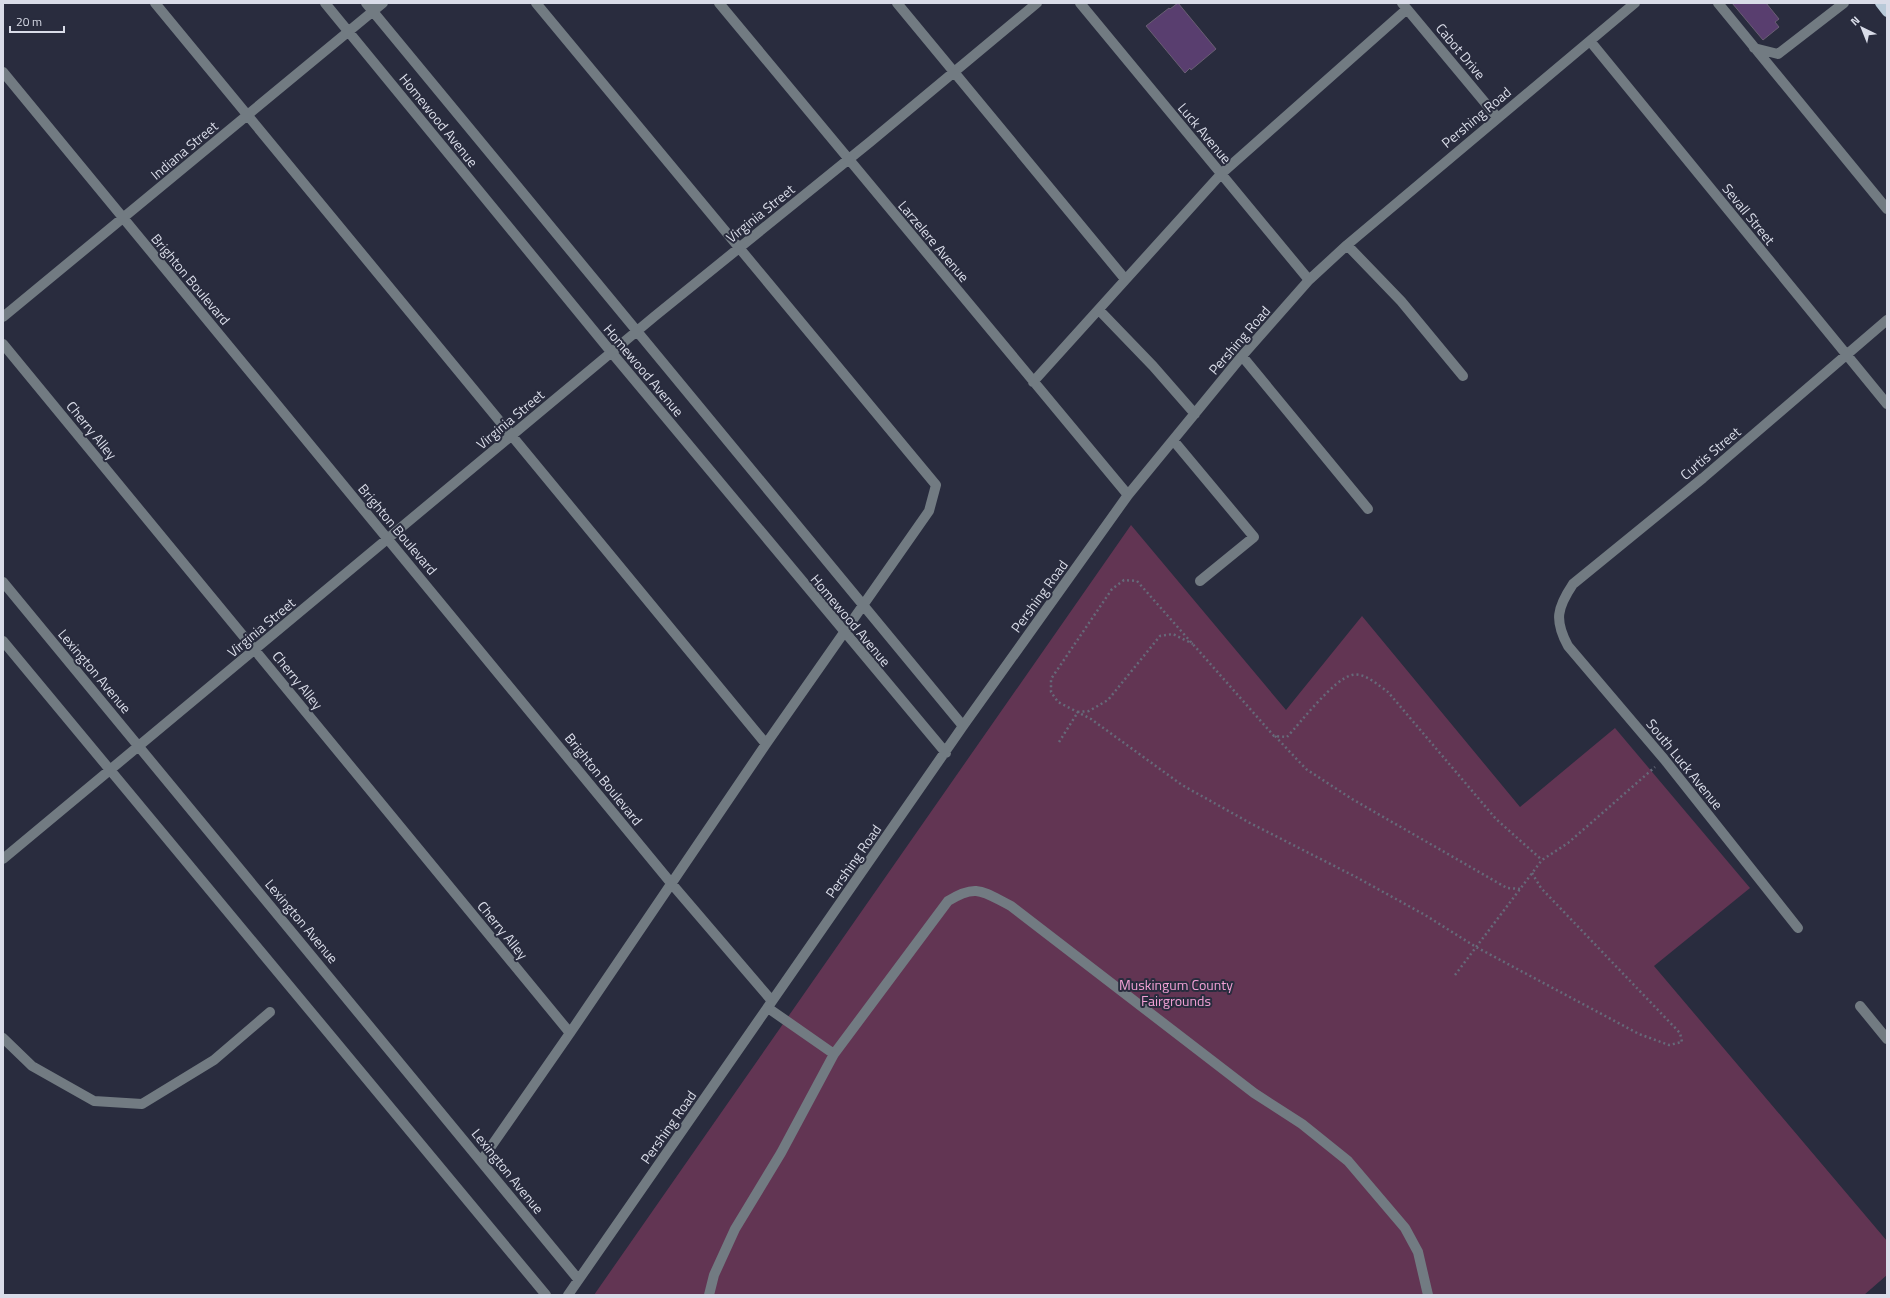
<svg xmlns="http://www.w3.org/2000/svg" width="1890" height="1298" font-family="'Titillium Web',sans-serif">
	<rect width="100%" height="100%" fill="#292c3e"/>
	<!-- green -->
	<path fill="#623553" d="M1131,525l155,185 76,-94 158,191 95,-79 135,160 -96,78 233,275v34l-23,20h-1270z"/>
	<!-- building -->
	<path fill="#593e6f" stroke="#695e73" d="M1178,3l38,46 -25,21 -1,-2 -5,5 -39,-47 23,-18 1,1z
		M1732,3h34l13,16 -4,3 4,5 -16,13z"/>
	<g fill="none" stroke-linecap="round" stroke-linejoin="round">
		<!-- path -->
		<path stroke="#666979" stroke-width="2.5" stroke-dasharray="2 3" stroke-linecap="butt" d="M1275,736l31,33 46,30 155,89 13,1
			M1059,742l19,-30 11,-1 19,-11 52,-64 13,-2 20,10
			M1532,873l9,15 139,145 2,9 -13,3 -30,-11 -163,-87 -51,-32 -69,-38 -106,-54 -68,-38 -91,-66 -33,-17 -7,-10v-13l61,-90 12,-9 13,1 137,155 13,1c14,-15 47,-58 65,-62 13,-3 27,11 36,17l108,127 46,41
			M1455,975l87,-115 26,-17 87,-76"/>
		<!-- minor -->
		<path stroke="#727b82" stroke-width="10" d="M155,3l611,741
			M325,3l287,350 334,400
			M366,3l597,723
			M719,3l409,492
			M897,3l228,276
			M1080,3l229,277
			M1402,3l95,114
			M1718,3l169,206
			M1590,41l297,363
			M1754,48l24,6 66,-51
			M3,72l668,811 101,118
			M1347,245l54,56 62,75
			M1099,310l54,56 42,48
			M3,317l380,-314
			M3,344l567,689
			M1242,356l126,153
			M1033,382l188,-208 186,-165
			M1173,440l81,97 -54,44
			M3,582l575,697
			M3,641l543,654
			M3,859l652,-543 215,-174 167,-139
			M1798,928l-134,-169 -96,-113c-14,-26 -11,-38 5,-62l130,-106 184,-158
			M1860,1006l27,33
			M768,1008l66,46
			M3,1038l29,28 62,35 48,3 72,-44 56,-48
			M481,1161l89,-128 196,-289 163,-233 7,-26 -400,-482
			M568,1295l395,-569 165,-231 114,-139 67,-76 38,-35 288,-242
			M709,1295l5,-20 21,-46 46,-76 53,-99 114,-153c29,-18 35,-9 63,5l243,187 48,31 46,37 57,67 13,24 10,43"/>
		<!-- major -->
		<path stroke="#b7c9d8" stroke-width="10" d="M1880,3l7,9"/>
	</g>
	<g text-anchor="middle" dominant-baseline="central" stroke-width="4" stroke-linejoin="round" paint-order="stroke">
		<!-- street labels -->
		<g font-size="14" fill="#d9dce8" stroke="#292c3e">
			<text transform="translate(1461 51) rotate(50)">Cabot Drive</text>
			<text transform="translate(1476 117) rotate(-40)">Pershing Road</text>
			<text transform="translate(439 120) rotate(51)">Homewood Avenue</text>
			<text transform="translate(1205 133) rotate(50)">Luck Avenue</text>
			<text transform="translate(184 150) rotate(-40)">Indiana Street</text>
			<text transform="translate(760 213) rotate(-39)">Virginia Street</text>
			<text transform="translate(1749 214) rotate(51)">Sevall Street</text>
			<text transform="translate(934 241) rotate(50)">Larzelere Avenue</text>
			<text transform="translate(191 279) rotate(50)">Brighton Boulevard</text>
			<text transform="translate(1239 340) rotate(-49)">Pershing Road</text>
			<text transform="translate(644 370) rotate(50)">Homewood Avenue</text>
			<text transform="translate(510 419) rotate(-40)">Virginia Street</text>
			<text transform="translate(92 430) rotate(51)">Cherry Alley</text>
			<text transform="translate(1710 453) rotate(-40)">Curtis Street</text>
			<text transform="translate(398 529) rotate(50)">Brighton Boulevard</text>
			<text transform="translate(1039 596) rotate(-54)">Pershing Road</text>
			<text transform="translate(851 620) rotate(50)">Homewood Avenue</text>
			<text transform="translate(261 627) rotate(-40)">Virginia Street</text>
			<text transform="translate(95 671) rotate(50)">Lexington Avenue</text>
			<text transform="translate(298 680) rotate(51)">Cherry Alley</text>
			<text transform="translate(1685 764) rotate(51)">South Luck Avenue</text>
			<text transform="translate(604 779) rotate(51)">Brighton Boulevard</text>
			<text transform="translate(853 861) rotate(-55)">Pershing Road</text>
			<text transform="translate(302 921) rotate(50)">Lexington Avenue</text>
			<text transform="translate(503 930) rotate(51)">Cherry Alley</text>
			<text transform="translate(668 1127) rotate(-55)">Pershing Road</text>
			<text transform="translate(508 1171) rotate(51)">Lexington Avenue</text>
		</g>
		<!-- park labels -->
		<g font-size="14" fill="#f2a1d6" stroke="#292c3e">
			<text x="1176" y="984">Muskingum County<tspan x="1176" dy="16">Fairgrounds</tspan></text>
		</g>
	</g>
	<!-- border -->
	<rect width="1890" height="1298" fill="none" stroke="#d9dce8" stroke-width="8"/>
	<!-- north arrow -->
	<g transform="translate(1862 28) rotate(317)" stroke="#292c3e" stroke-width="3" paint-order="stroke">
	<path d="M0-3L7 15L0 10L-7 15Z" fill="#d9dce8"/>
	<text y="-6" font-size="11" font-weight="bold" text-anchor="middle" fill="#d9dce8">N</text>
	</g>
	<!-- scale -->
	<path d="M10 26v6h54v-6" fill="none" stroke="#d9dce8" stroke-width="2"/>
	<text x="16" y="26" font-size="12" fill="#d9dce8" stroke="#292c3e" stroke-width="3" paint-order="stroke">20 m</text>
</svg>
